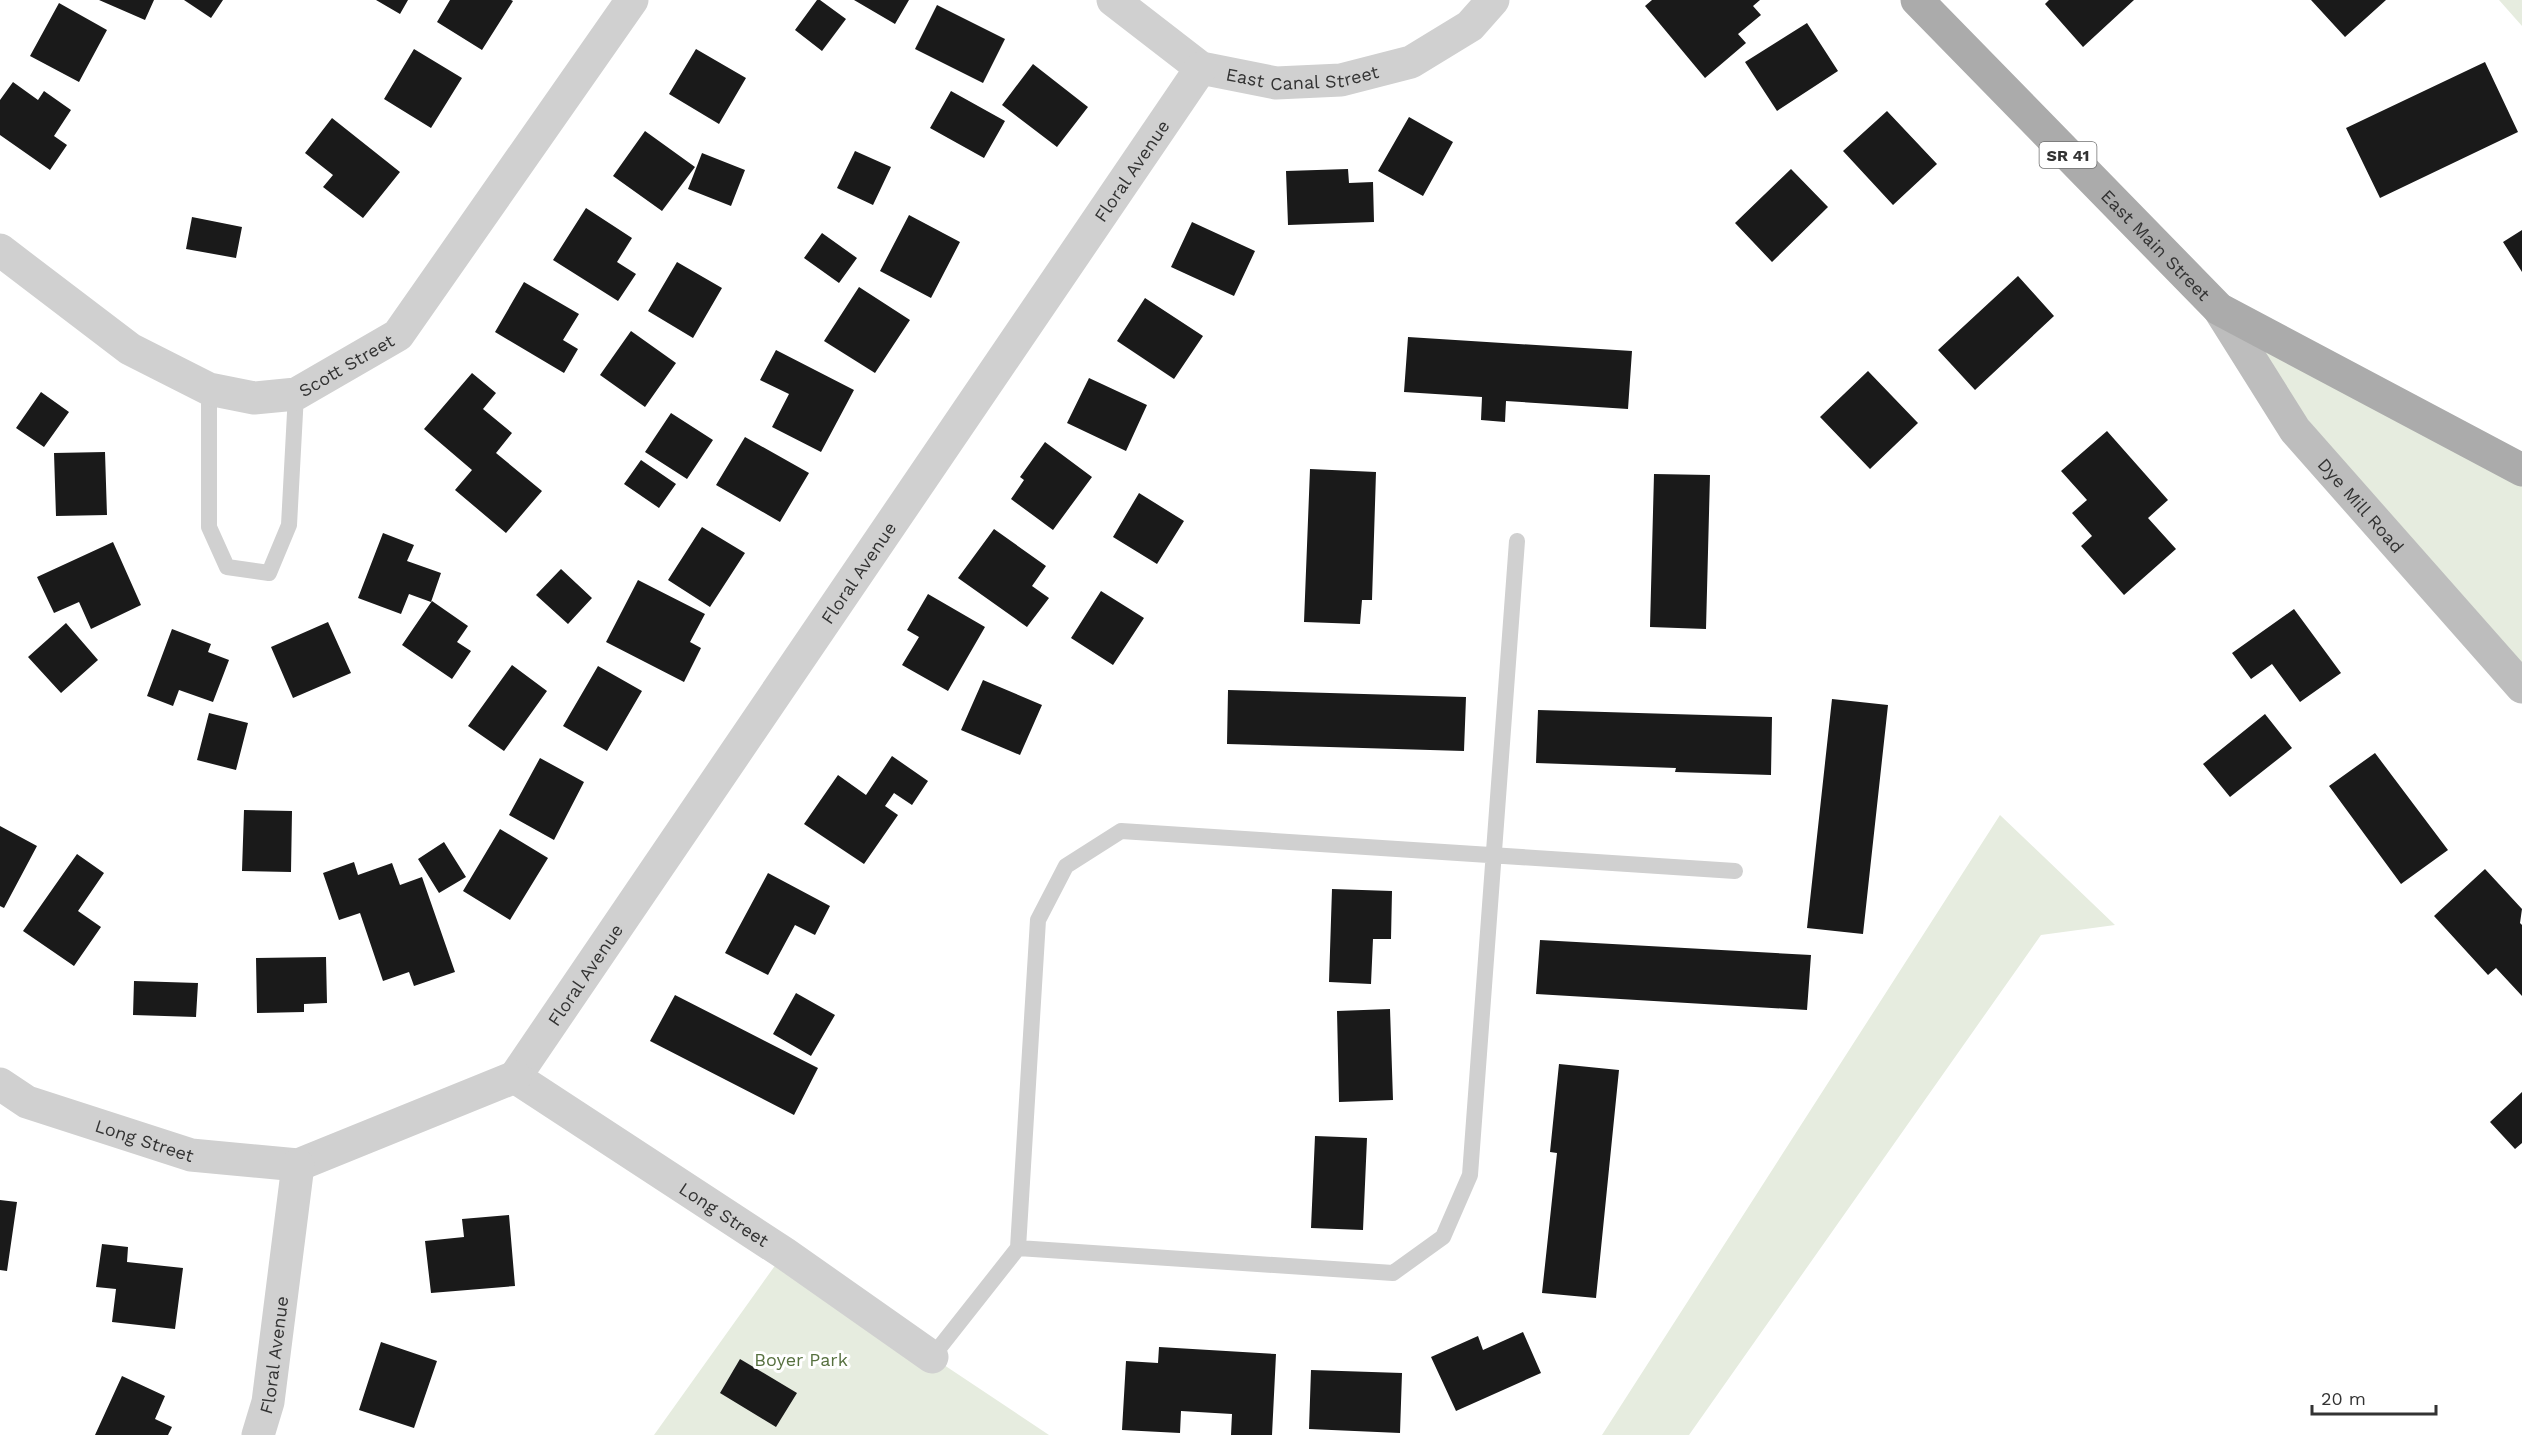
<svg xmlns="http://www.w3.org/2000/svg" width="2522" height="1435" font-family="'Work Sans',sans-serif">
	<rect width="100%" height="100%" fill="#fff"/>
	<!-- green -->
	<path fill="#e6ecdf" d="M2499,0h23v26z
		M2219,309l303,161v217z
		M2000,815l115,110 -74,10 -352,500h-87z
		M784,1253l148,104 117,78h-395z"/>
	<!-- building -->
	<path fill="#1a1a1a" d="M99,0h55l-9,20z
		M184,0h39l-12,18z
		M376,0h32l-8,14z
		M450,0h61l2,1 -31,49 -45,-28z
		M817,0h3l26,19 -24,32 -27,-21z
		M854,0h55l-14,24z
		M1652,0h108l-7,6 8,9 -23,19 8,9 -41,35 -60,-72z
		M2049,0h85l-51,47 -38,-43z
		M2311,0h75l-41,37z
		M59,3l48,27 -28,52 -49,-26z
		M937,5l68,34 -22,44 -68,-34z
		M1807,23l31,48 -61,40 -32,-49z
		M414,49l48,29 -31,50 -47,-29z
		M696,49l50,29 -27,46 -50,-30z
		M2485,62l33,70 -138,66 -34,-70z
		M1033,64l55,43 -31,40 -55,-42z
		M13,82l25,18 6,-9 27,19 -17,26 13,9 -17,25 -50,-35v-35z
		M951,91l54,30 -21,37 -54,-30z
		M1887,111l50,53 -44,41 -50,-54z
		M1409,117l44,25 -30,54 -45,-25z
		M332,118l68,54 -37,46 -40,-31 10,-12 -28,-22z
		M645,131l50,36 -33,44 -49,-35z
		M855,151l36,16 -18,38 -36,-17z
		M702,153l43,17 -14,36 -43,-17z
		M1348,169l1,14 24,-1 1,40 -86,3 -2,-54z
		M1791,169l37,38 -56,55 -37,-39z
		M586,208l46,30 -15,24 19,12 -18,27 -65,-41z
		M909,215l51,27 -29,56 -51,-27z
		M192,217l50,10 -6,31 -50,-9z
		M1192,222l63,29 -21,45 -63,-29z
		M2522,230v42l-19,-30z
		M822,233l35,25 -18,25 -35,-25z
		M677,262l45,26 -29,50 -45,-27z
		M2018,276l36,40 -79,74 -37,-40z
		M524,282l55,32 -16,26 15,9 -14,24 -69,-41z
		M859,287l51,33 -35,53 -51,-32z
		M1145,298l58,38 -29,43 -57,-38z
		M631,331l45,32 -31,44 -45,-32z
		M1408,337l224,14 -4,58 -122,-8 -1,21 -24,-2 1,-23 -78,-5z
		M776,350l78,40 -33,62 -49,-25 17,-33 -29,-14z
		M1868,371l50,52 -48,46 -50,-52z
		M472,373l24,20 -13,16 29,24 -16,20 46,38 -36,42 -51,-43 17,-20 -48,-41z
		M1089,378l58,27 -21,46 -59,-28z
		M41,392l28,20 -25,35 -28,-19z
		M671,413l42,27 -26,39 -42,-27z
		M2107,431l61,69 -20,18 28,31 -52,46 -43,-49 11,-10 -20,-23 15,-13 -26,-29z
		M745,437l64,36 -29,49 -64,-37z
		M1045,442l47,35 -39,53 -42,-31 13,-19 -4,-3z
		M105,452l2,63 -51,1 -2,-63z
		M641,460l35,24 -17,24 -35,-24z
		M1310,469l66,3 -4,128h-10l-2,24 -56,-2z
		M1654,474l56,1 -4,154 -56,-2z
		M1139,493l45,28 -27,43 -44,-27z
		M702,527l43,26 -35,54 -42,-27z
		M994,529l52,37 -14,20 17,12 -22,29 -69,-49z
		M383,533l31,12 -7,16 34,12 -10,29 -22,-8 -8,20 -43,-16z
		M113,542l28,63 -50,24 -12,-27 -25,11 -17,-36z
		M561,569l31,29 -24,26 -32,-29z
		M638,580l67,34 -15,28 11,6 -17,34 -78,-40z
		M1101,591l43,27 -31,47 -42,-27z
		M928,594l57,33 -37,64 -46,-26 17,-28 -12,-7z
		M432,601l36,25 -11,16 14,9 -19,28 -50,-34z
		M2294,609l47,64 -41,29 -28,-38 -21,15 -19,-26z
		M328,622l23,51 -58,25 -22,-51z
		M66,623l32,37 -37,33 -33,-36z
		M172,629l39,15 -3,8 21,8 -16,42 -34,-12 -6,16 -26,-10z
		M512,665l35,26 -43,60 -36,-25z
		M598,666l44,25 -35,60 -44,-25z
		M983,680l59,25 -22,50 -59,-25z
		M1228,690l238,7 -2,54 -237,-7z
		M1832,699l56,6 -25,229 -56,-6z
		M1538,710l234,7 -1,58 -96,-3 1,-4 -140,-5z
		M209,713l39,10 -12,47 -39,-10z
		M2265,714l27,34 -62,49 -27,-33z
		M2375,753l73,97 -47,34 -72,-98z
		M892,756l36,25 -16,24 -18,-12 -9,13 13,9 -34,49 -60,-40 34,-49 28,20z
		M540,758l44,24 -30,58 -45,-25z
		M244,810l48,1 -1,61 -49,-1z
		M0,826l37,20 -33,62 -4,-2z
		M500,829l48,29 -38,62 -47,-29z
		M444,842l22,35 -27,16 -21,-34z
		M77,854l27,19 -26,38 23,16 -27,39 -51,-35z
		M354,862l4,13 34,-12 8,22 22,-8 33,95 -41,14 -5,-14 -26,9 -23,-68 -21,7 -16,-47z
		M2485,869l37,40 -2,14 2,2v71l-26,-28 -8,7 -54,-59z
		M768,873l62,33 -15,29 -20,-10 -27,50 -43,-22z
		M1332,889l60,2 -1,48h-18l-2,45 -42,-2z
		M1540,940l271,15 -4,55 -271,-16z
		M326,957l1,46 -23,1v8l-47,1 -1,-55z
		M134,981l64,2 -2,34 -63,-2z
		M796,993l39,22 -24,41 -38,-22z
		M675,995l143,73 -24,47 -144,-74z
		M1390,1009l3,91 -54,2 -2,-91z
		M1559,1064l60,6 -23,228 -54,-5 15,-140 -7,-1z
		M2522,1092v51l-7,6 -25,-27z
		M1315,1136l52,2 -4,92 -52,-2z
		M0,1200l17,2 -10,69 -7,-1z
		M509,1215l6,71 -84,7 -6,-52 39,-4 -2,-18z
		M102,1244l26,3 -1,15 56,6 -8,61 -63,-7 4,-33 -20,-2z
		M1523,1332l18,41 -85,38 -25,-54 47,-21 5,14z
		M381,1342l56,19 -23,67 -55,-18z
		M1159,1347l117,7 -4,81h-41l1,-21 -51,-3 -1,22 -58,-3 4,-69 32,2z
		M740,1359l57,34 -21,34 -56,-34z
		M1311,1370l91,3 -2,60 -91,-4z
		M122,1376l43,20 -10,23 17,8 -4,8h-73z"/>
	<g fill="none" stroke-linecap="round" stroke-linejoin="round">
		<!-- lane -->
		<path stroke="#d0d0d0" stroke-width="16" d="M209,389v138l18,40 42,6 20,-48 7,-131
			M1018,1248l375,25 50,-36 27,-62 47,-634
			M932,1357l86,-109 20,-328 28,-54 55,-35 614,40"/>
		<!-- street -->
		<g stroke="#d0d0d0" stroke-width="33">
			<path id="s1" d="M1113,0l88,68 75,15 65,-3 70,-18 59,-36 23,-26"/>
			<path id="s2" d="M0,250l130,99 79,40 45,9 42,-4 102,-59 234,-335"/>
			<path id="s3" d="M515,1077l686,-1009"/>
			<path id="s4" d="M515,1077l269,176 148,104"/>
			<path id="s5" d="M0,1084l27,18 164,53 107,10 217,-88"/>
			<path id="s6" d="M258,1435l10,-33 30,-237"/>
		</g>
		<!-- secondary -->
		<path stroke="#bdbdbd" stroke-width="33" id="s7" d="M2219,309l76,121 227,257"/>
		<!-- primary -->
		<path stroke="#ababab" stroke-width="33" id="s8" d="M1917,0l302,309 303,161"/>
	</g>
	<g text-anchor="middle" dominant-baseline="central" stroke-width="6" stroke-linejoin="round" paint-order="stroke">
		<!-- shield labels -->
		<rect fill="#fff" stroke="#707070" stroke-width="1.5" x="2039.5" y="142" width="57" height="26" rx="4.5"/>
		<g font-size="16" font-weight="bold" fill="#333">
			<text x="2068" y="155">SR 41</text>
		</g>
		<!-- street labels -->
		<g font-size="18" fill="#333" stroke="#fff">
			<text stroke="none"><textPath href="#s1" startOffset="214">East Canal Street</textPath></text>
			<text stroke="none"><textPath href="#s3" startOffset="1096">Floral Avenue</textPath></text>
			<text stroke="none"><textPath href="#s8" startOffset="342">East Main Street</textPath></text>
			<text stroke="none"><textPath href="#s2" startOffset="398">Scott Street</textPath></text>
			<text stroke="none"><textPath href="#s7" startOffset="243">Dye Mill Road</textPath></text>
			<text stroke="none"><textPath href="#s3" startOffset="610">Floral Avenue</textPath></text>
			<text stroke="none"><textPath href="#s3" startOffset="124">Floral Avenue</textPath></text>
			<text stroke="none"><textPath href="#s5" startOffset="156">Long Street</textPath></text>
			<text stroke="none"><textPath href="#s4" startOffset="250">Long Street</textPath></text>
			<text stroke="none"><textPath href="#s6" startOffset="82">Floral Avenue</textPath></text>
		</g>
		<!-- park labels -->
		<g font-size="18" fill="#56703f" stroke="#fff">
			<text x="801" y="1359">Boyer Park</text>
		</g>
	</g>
	<!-- scale -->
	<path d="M2312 1405v9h124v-9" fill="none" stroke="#333333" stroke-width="3"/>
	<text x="2321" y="1405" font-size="18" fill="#333333" stroke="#ffffff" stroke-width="4.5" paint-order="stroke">20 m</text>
</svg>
